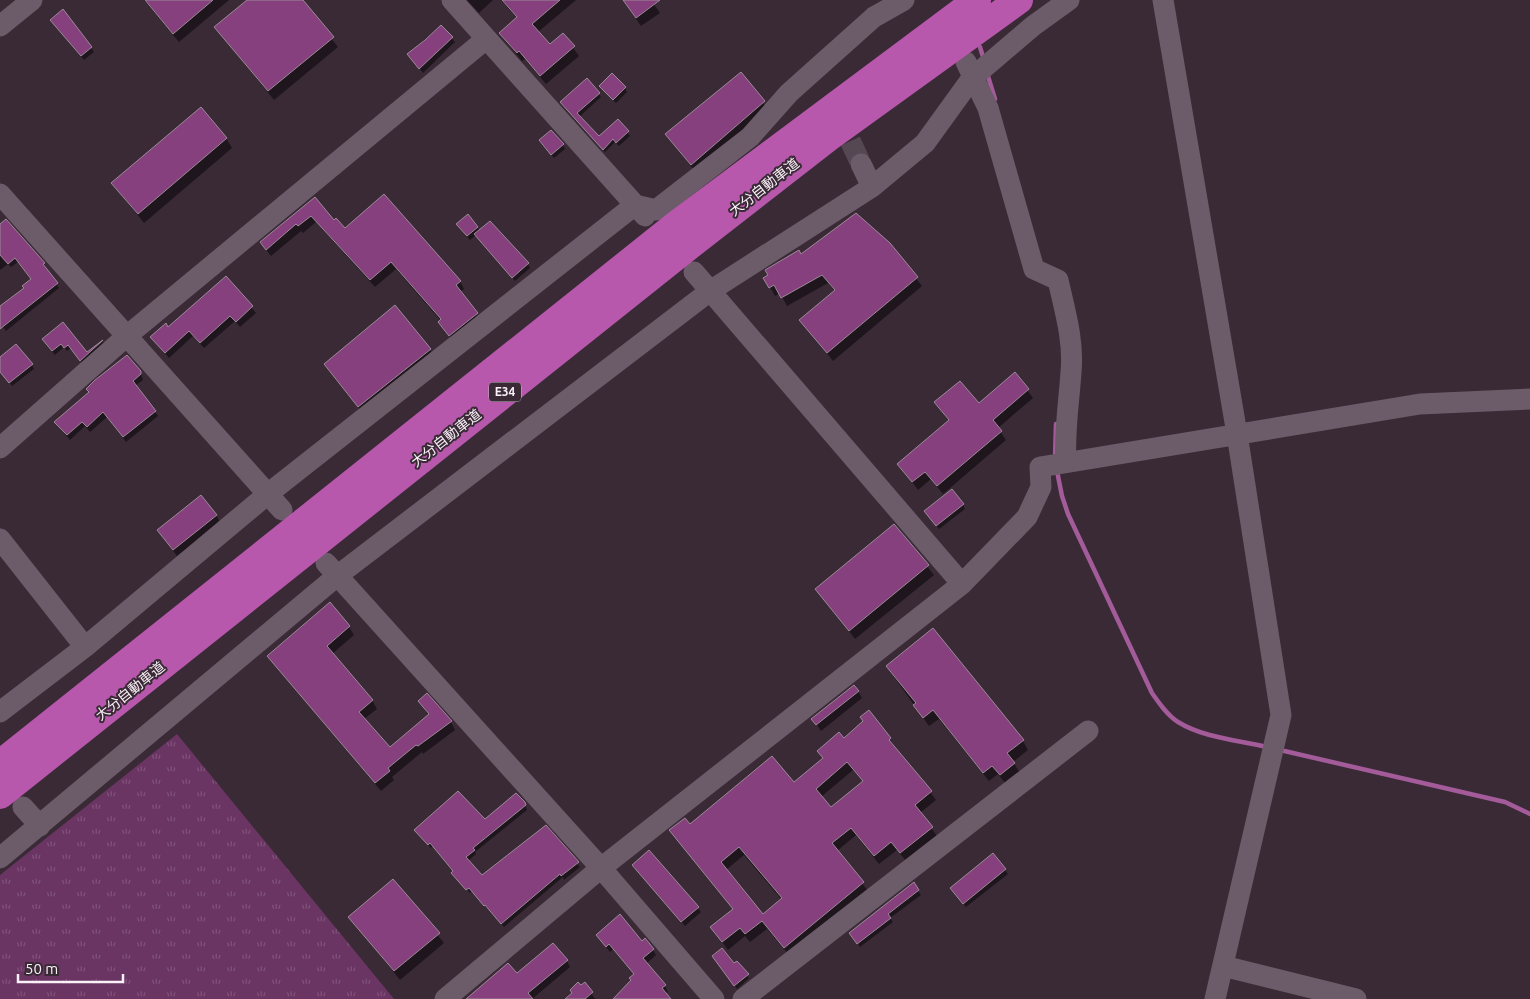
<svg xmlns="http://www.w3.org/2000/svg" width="1530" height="999" viewBox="0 0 1530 999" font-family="Ubuntu,'Noto Sans JP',sans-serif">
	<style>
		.grass { fill: url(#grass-tufts) }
		.shadow { fill: #0007; fill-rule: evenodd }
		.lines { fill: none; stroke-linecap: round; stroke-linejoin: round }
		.stream { stroke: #a35b9a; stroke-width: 4.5 }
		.building { fill: #86407d; stroke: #9b8a98; fill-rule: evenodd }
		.minor-tunnel { stroke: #564853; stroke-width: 21; stroke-dasharray: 21 11; stroke-linecap: butt }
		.minor { stroke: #6c5b69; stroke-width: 21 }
		.highway { stroke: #b858ad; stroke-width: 28 }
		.labels { text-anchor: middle; stroke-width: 4; stroke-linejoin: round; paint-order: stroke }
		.shield { fill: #392a36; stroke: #c0b5be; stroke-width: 1 }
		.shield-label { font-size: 12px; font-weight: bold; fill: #faf0f8 }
		.street-label { font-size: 14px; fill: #faf0f8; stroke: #392a36 }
	</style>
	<defs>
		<pattern id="grass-tufts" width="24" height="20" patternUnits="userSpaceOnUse" patternTransform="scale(1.25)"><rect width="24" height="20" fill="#6a3463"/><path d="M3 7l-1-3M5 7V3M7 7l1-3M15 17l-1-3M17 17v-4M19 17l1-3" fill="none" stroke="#80527a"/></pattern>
	</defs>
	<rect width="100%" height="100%" fill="#392a36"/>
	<path class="grass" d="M 177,734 L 394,999 L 0,999 L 0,875 Z"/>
	<path class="shadow" d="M 144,0 L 229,0 L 179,42 Z
		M 249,0 L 301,0 L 338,47 L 274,100 L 216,27 Z
		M 467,0 L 493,0 L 479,13 Z
		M 501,0 L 576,0 L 538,32 L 550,46 L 563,34 L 579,56 L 546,84 L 525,59 L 522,61 L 500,34 L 517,18 Z
		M 623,0 L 651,0 L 660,13 L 641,26 Z
		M 63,10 L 94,52 L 84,60 L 54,24 Z
		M 440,26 L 455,42 L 423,73 L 408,54 Z
		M 740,74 L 769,111 L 697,174 L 667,135 Z
		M 587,79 L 601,97 L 579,117 L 598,138 L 618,121 L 630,136 L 619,146 L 615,142 L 605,152 L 563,105 Z
		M 625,88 L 627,92 L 616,103 L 603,90 Z
		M 226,138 L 232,148 L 144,223 L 113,184 Z
		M 540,141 L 563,145 L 565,149 L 554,158 Z
		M 315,198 L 334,221 L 345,230 L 460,281 L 464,289 L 460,292 L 481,321 L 454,342 L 444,329 L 441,321 L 396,269 L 375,287 L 316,222 L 303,233 L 301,231 L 271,256 L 261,243 Z
		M 0,225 L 44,264 L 59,288 L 6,331 L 0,323 L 0,308 L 25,288 L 32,280 L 18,262 L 11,267 L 8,264 L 0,270 Z
		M 477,227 L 480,231 L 528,264 L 530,268 L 515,281 L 476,235 L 470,240 L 461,229 Z
		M 889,244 L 922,286 L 833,361 L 801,320 L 835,291 L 828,283 L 787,306 L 780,293 L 775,296 L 765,278 L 801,256 Z
		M 226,278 L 256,313 L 240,327 L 235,321 L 204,348 L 193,336 L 169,358 L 152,337 L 168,328 Z
		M 395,307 L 433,354 L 361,411 L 328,369 Z
		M 63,324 L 87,354 L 103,342 L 104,345 L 83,364 L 71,348 L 67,351 L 64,347 L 55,355 L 46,344 Z
		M 0,358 L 32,365 L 34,369 L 12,386 L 0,371 Z
		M 140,371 L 143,380 L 135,386 L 158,416 L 126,442 L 107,417 L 90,432 L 85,426 L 70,440 L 59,427 L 56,422 L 90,393 Z
		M 1015,374 L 1033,398 L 998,428 L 1006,440 L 943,494 L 931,479 L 918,490 L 899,464 L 949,422 L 935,402 L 979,405 Z
		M 963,504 L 965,509 L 939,529 L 928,516 Z
		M 216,515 L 220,522 L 177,556 L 163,537 Z
		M 894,526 L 934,575 L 855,639 L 817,589 Z
		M 349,627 L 354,635 L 332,654 L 372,700 L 377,709 L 364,719 L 389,749 L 429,716 L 419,701 L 451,722 L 455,730 L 423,754 L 422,752 L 392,777 L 394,780 L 381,791 L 269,657 Z
		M 887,667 L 1023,741 L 1028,750 L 1013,762 L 1020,773 L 1006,784 L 998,774 L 989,781 L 939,719 L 929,726 Z
		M 858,691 L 862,698 L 821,731 L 813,719 Z
		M 868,712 L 936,800 L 920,813 L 937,836 L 906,861 L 897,850 L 879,864 L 856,835 L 837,851 L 868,891 L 790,956 L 767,929 L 750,942 L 745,936 L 728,950 L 712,928 L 734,910 L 671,830 L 690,826 L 793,784 L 823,759 L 819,751 L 844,739 L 864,722 ZM 853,770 L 864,782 L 831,809 L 821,797 ZM 744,855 L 782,900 L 763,916 L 726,870 Z
		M 524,803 L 527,810 L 475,852 L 476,854 L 468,861 L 482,877 L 545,827 L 580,867 L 564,880 L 563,877 L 504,927 L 472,891 L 470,893 L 433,846 L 431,848 L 418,834 L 484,821 Z
		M 649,852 L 701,912 L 685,926 L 633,865 Z
		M 993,855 L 1008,874 L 966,907 L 954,892 Z
		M 393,880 L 444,943 L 400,980 L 350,917 Z
		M 918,891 L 921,895 L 890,918 L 893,922 L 860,947 L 853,937 Z
		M 597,935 L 642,942 L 653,950 L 656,955 L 646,964 L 665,986 L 668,992 L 665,994 L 669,999 L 623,999 L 635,975 L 613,949 L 610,952 Z
		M 716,959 L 734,965 L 737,963 L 749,978 L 737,989 Z
		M 567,961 L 570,967 L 532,999 L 466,999 L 516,975 Z
		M 585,984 L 595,999 L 567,999 L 581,987 Z"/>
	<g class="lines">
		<path class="stream" d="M 980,47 L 984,60
			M 987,73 L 995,99
			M 1055,458 L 1056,424
			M 1057,471 L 1062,496 L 1068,514 L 1152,693 C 1159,703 1167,715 1178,722 C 1204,738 1238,740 1267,747
			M 1280,750 L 1505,802 L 1530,814"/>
	</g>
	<path class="building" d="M 145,0 L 213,0 L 173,34 Z
		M 247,0 L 303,0 L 334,37 L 268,91 L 214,27 Z
		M 502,0 L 560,0 L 532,24 L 550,44 L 563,33 L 575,46 L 540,76 L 519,51 L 517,53 L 499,33 L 517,17 Z
		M 623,0 L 660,0 L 636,18 Z
		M 63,9 L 92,47 L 81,56 L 50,20 Z
		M 441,25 L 453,37 L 419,69 L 407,54 L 425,40 Z
		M 741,72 L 765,101 L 691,165 L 665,134 Z
		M 612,73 L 626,87 L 613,100 L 599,86 Z
		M 587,78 L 600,93 L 577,113 L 599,136 L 618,119 L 629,131 L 616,143 L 613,139 L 603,150 L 560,102 Z
		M 201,107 L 227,138 L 138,214 L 111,183 Z
		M 551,130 L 564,144 L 551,155 L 539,140 Z
		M 384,194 L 461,281 L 456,285 L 478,313 L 449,336 L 438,322 L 441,319 L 391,262 L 370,280 L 311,216 L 298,226 L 296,224 L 266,250 L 260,242 L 315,197 L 334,220 L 336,218 L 345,228 Z
		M 856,213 L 890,243 L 918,277 L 827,353 L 799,320 L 835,290 L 822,275 L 781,298 L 774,285 L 769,288 L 763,278 L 768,275 L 765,270 L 799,250 L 801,254 Z
		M 468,214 L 478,227 L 467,236 L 456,224 Z
		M 6,219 L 45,263 L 43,264 L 58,283 L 0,329 L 0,306 L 24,288 L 22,286 L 31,279 L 15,258 L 8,264 L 0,255 L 0,224 Z
		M 490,221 L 529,263 L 512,278 L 474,234 Z
		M 226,276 L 253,306 L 236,322 L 230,316 L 200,343 L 189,331 L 165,353 L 150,337 L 166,323 L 168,327 Z
		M 395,305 L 431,349 L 358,407 L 324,364 Z
		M 63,322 L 87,352 L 103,340 L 80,361 L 68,345 L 64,348 L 61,344 L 52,351 L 42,339 Z
		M 16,344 L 33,364 L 9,383 L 0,372 L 0,357 Z
		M 127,355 L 141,371 L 141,374 L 133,381 L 156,411 L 123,437 L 103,412 L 87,427 L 82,422 L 67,435 L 54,422 L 89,392 L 86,389 L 95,380 Z
		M 1015,372 L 1029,389 L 993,420 L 1002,431 L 937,486 L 925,472 L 912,482 L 897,464 L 949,420 L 934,402 L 960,381 L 979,403 Z
		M 952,489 L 964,504 L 936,526 L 924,511 Z
		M 201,495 L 217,515 L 173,550 L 157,530 Z
		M 894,524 L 929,565 L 849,631 L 815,589 Z
		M 330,602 L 350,626 L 327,646 L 373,700 L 359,712 L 390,747 L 429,714 L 418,701 L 427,693 L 452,721 L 418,746 L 416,745 L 388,768 L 390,771 L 375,783 L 267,656 Z
		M 933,628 L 1024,740 L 1007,753 L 1015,763 L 1000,775 L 992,766 L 983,773 L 933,710 L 923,718 L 913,705 L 916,703 L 886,666 Z
		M 854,685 L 859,691 L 816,725 L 811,719 Z
		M 869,710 L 891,738 L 889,740 L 932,791 L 915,805 L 933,827 L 900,853 L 891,842 L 874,856 L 851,828 L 832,843 L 864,882 L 784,948 L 762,921 L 745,934 L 740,928 L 722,942 L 710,927 L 733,909 L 669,830 L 685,818 L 690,824 L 772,756 L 794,782 L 823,758 L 817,751 L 839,732 L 844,738 L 863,721 L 860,717 ZM 847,762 L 863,781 L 831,807 L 816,789 ZM 739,847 L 782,898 L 763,914 L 721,862 Z
		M 458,791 L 485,819 L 516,793 L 525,802 L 526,805 L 473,848 L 475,850 L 466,857 L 482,875 L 546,825 L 579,862 L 561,876 L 560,874 L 501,924 L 485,905 L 484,906 L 469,888 L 466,890 L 451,873 L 453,871 L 430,843 L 428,845 L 414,830 Z
		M 649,850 L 699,907 L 681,922 L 632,865 Z
		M 993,853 L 1006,869 L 963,904 L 950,888 Z
		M 393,879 L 440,933 L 394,971 L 348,917 Z
		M 914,882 L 919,890 L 888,914 L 891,918 L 857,944 L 849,933 Z
		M 620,914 L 642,941 L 645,938 L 654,949 L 643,958 L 666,985 L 662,988 L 671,999 L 613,999 L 631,980 L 629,978 L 634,974 L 609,944 L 606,947 L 596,935 Z
		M 553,943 L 568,960 L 528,993 L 533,999 L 466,999 L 508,963 L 517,973 Z
		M 722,948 L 734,963 L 737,961 L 749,974 L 734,986 L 712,956 Z
		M 578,982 L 581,985 L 585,982 L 593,992 L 585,999 L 565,999 L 572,993 L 570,990 Z"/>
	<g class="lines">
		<path class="minor-tunnel" d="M 837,112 L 861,164"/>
		<path class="minor" d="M 452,0 L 645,216
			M 1163,0 L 1237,434 L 1281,715 L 1215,999
			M 0,26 L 32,0
			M 966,62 L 988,108 L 1034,269 L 1058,280 C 1065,311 1074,341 1071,372 C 1069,403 1064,431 1066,462
			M 861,164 L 872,187
			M 0,194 L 282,510
			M 635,205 L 656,210 L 750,137 L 789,93 L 874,17 L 904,0
			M 694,272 L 962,584
			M 0,448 L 128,335 L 486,39
			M 0,539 L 85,647
			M 326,563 L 601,868 L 714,999
			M 0,712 L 85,647 L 269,493 L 635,205
			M 23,807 L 40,826
			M 0,858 L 337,576 L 710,291 L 872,187 L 925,143 L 972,78 L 1033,26 L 1069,0
			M 1223,966 L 1356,999
			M 445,999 L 601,868 L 962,584 L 1027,517 L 1041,487 L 1040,467 L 1420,404 L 1530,399
			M 743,999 L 1088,731"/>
		<path class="highway" d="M 0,764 L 677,224 L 977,0
			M 0,795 L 693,243 L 828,138 L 1019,0"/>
	</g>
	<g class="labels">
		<rect class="shield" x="489" y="382.5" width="32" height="19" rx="4"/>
		<g class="shield-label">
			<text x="505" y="396">E34</text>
		</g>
		<g class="street-label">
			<text transform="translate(764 187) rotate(-38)" y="5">大分自動車道</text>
			<text transform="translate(446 438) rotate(-38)" y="5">大分自動車道</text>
			<text transform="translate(130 691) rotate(-39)" y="5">大分自動車道</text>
		</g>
	</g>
	<path d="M18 974v8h105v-8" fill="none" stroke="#faf0f8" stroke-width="2.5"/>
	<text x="25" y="974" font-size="15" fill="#faf0f8" stroke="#392a36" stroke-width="4" paint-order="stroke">50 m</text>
</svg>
